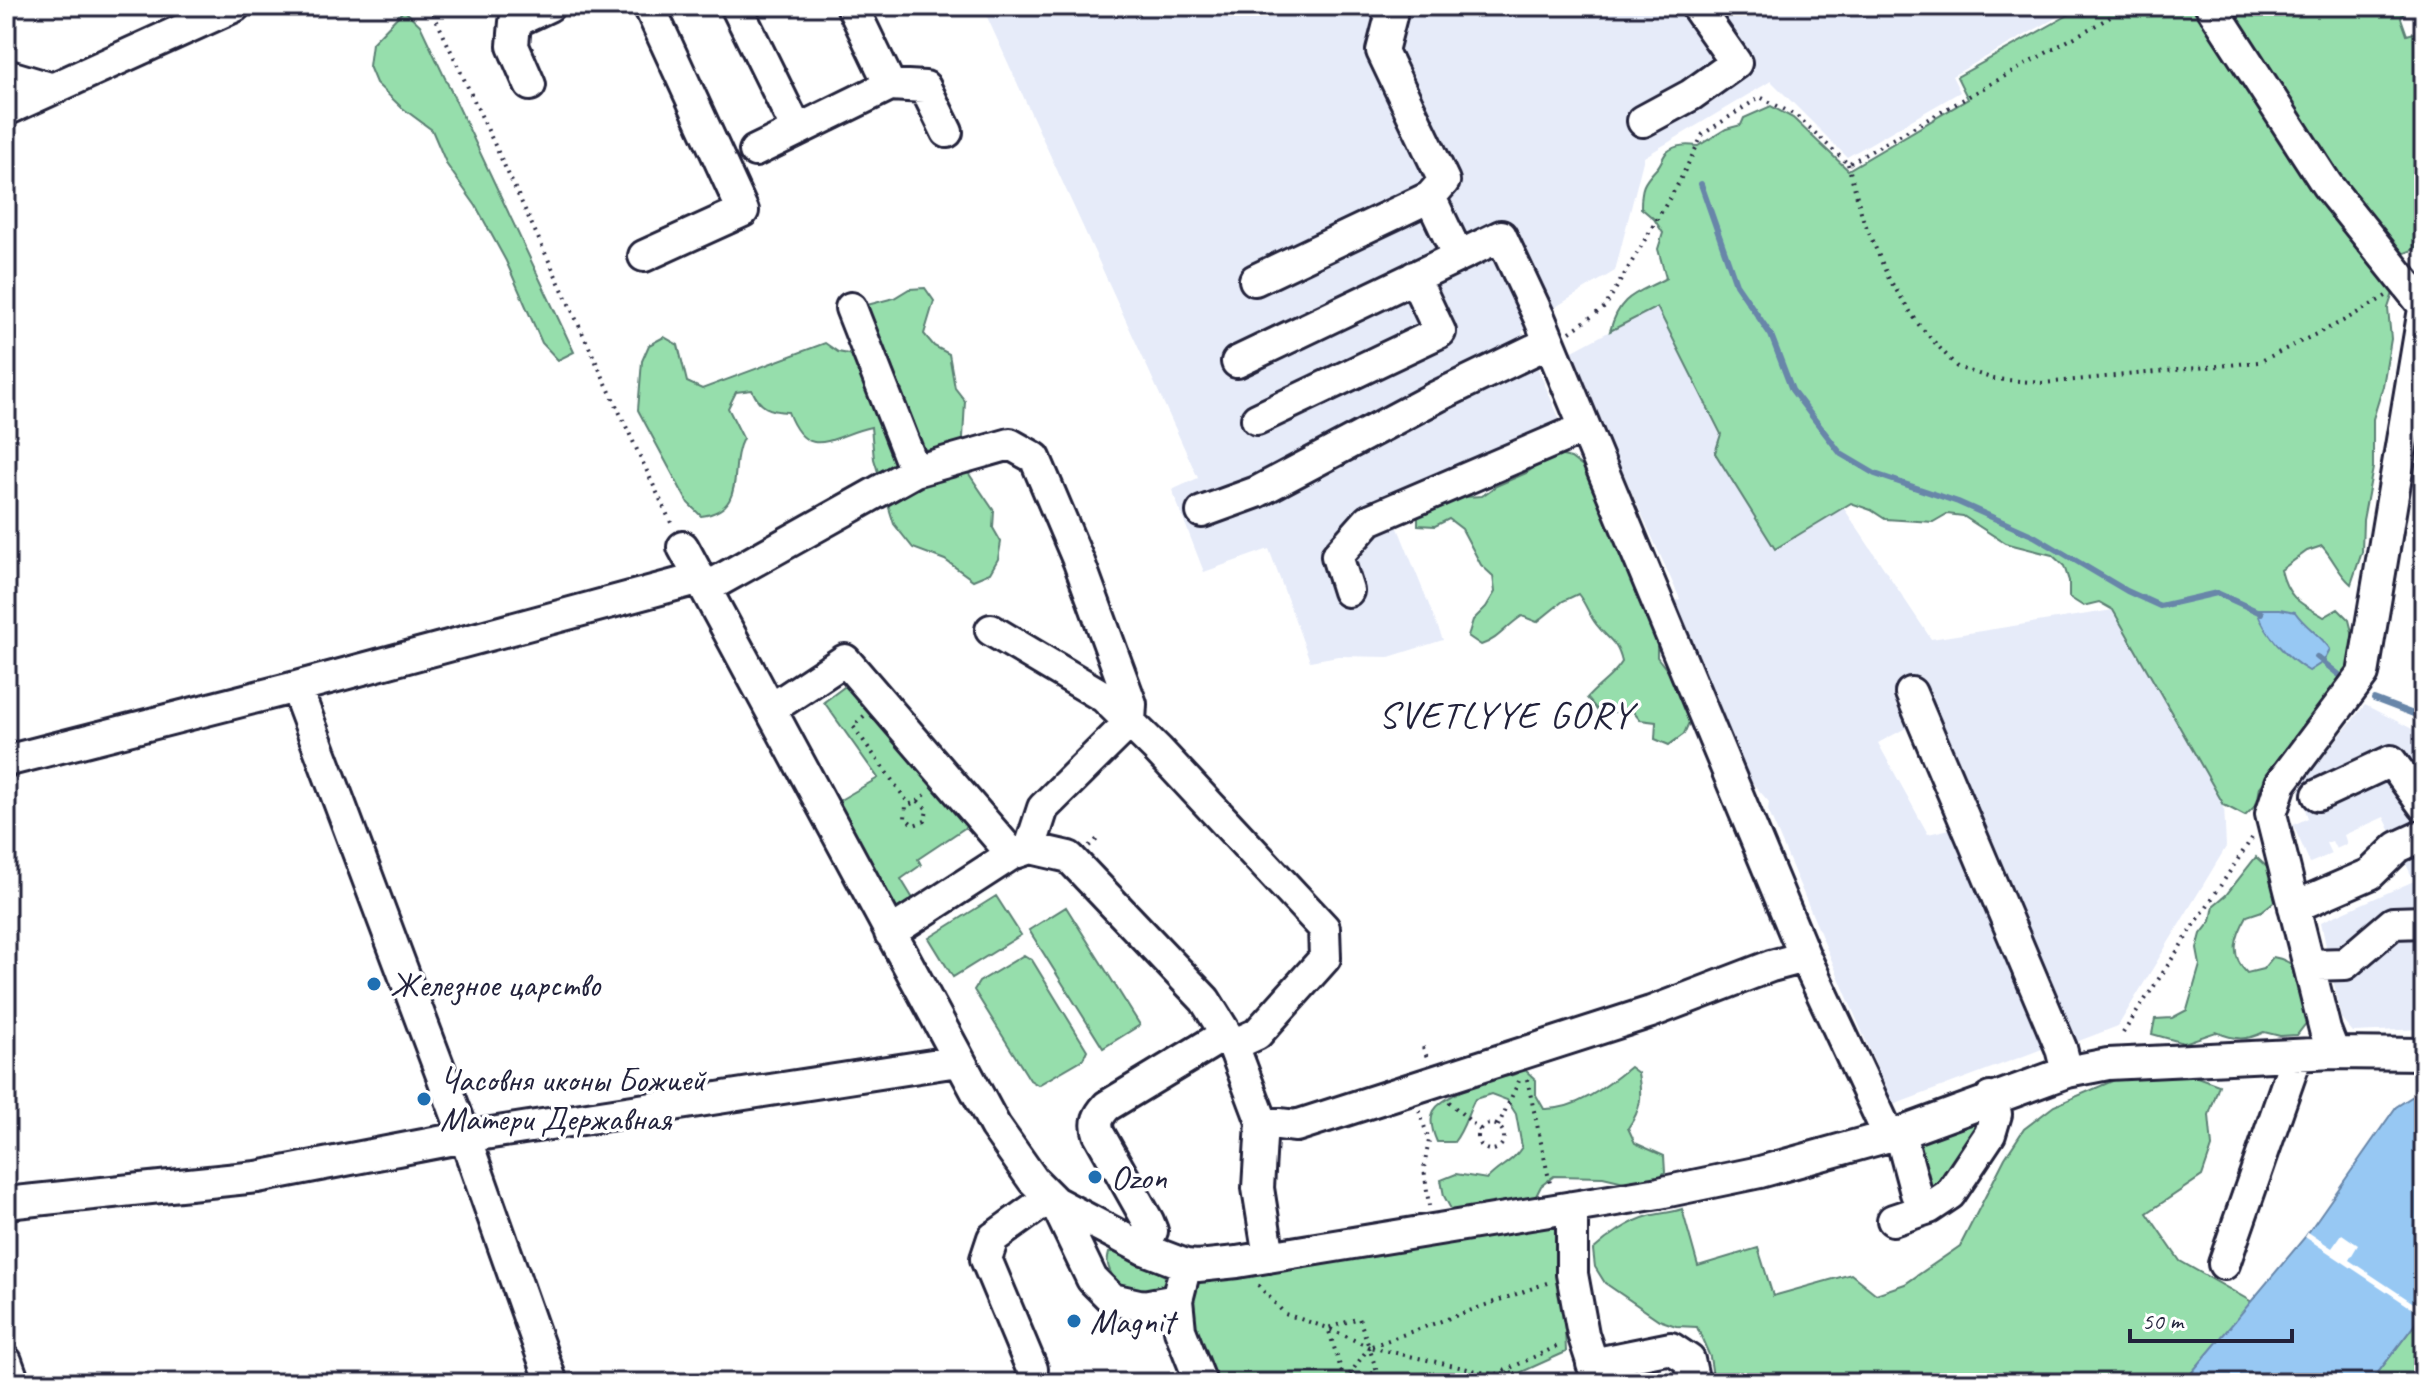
<svg xmlns="http://www.w3.org/2000/svg" width="2430" height="1389" viewBox="0 0 2430 1389" font-family="Caveat,sans-serif">
	<style>
		.built { fill: #e6ebf9 }
		.green { fill: #96deac; stroke: #5c8074; stroke-width: 2 }
		.water { fill: #97c8f3; stroke: #6886a9; stroke-width: 2 }
		.pier { fill: #fff }
		.lines { fill: none; stroke-linecap: round; stroke-linejoin: round }
		.stream { stroke: #6886a9; stroke-width: 6 }
		.minor-casing { stroke: #22223b; stroke-width: 36 }
		.path { stroke: #22223b; stroke-width: 4; stroke-dasharray: 2 6; stroke-linecap: butt }
		.minor { stroke: #fff; stroke-width: 30 }
		.poi-dot { fill: #1f6fb2; stroke: #fff; stroke-width: 3 }
		.labels { text-anchor: middle; stroke-width: 7; stroke-linejoin: round; paint-order: stroke }
		.poi-label { font-size: 34px; fill: #22223b; stroke: #fff; text-anchor: start }
		.quarter-label { font-size: 38px; letter-spacing: 2px; fill: #22223b; stroke: #fff }
	</style>
	<rect width="100%" height="100%" fill="#fff"/>
	<filter id="ink" filterUnits="userSpaceOnUse"><feTurbulence type="fractalNoise" baseFrequency=".0125" numOctaves="2"/><feDisplacementMap in="SourceGraphic" scale="16" xChannelSelector="R" yChannelSelector="G"/><feConvolveMatrix kernelMatrix="1 2 1 2 8 2 1 2 1" color-interpolation-filters="sRGB"/></filter>
	<g filter="url(#ink)">
		<path class="built" d="M 982,6 L 2077,6 L 1952,76 L 1960,92 L 1847,157 L 1771,81 L 1644,157 L 1615,271 L 1539,317 L 1522,332 L 1561,422 L 1388,503 L 1443,640 L 1389,657 L 1338,656 L 1310,661 L 1269,549 L 1204,572 L 1172,490 L 1198,478 Z
			M 1657,306 L 1776,549 L 1843,507 L 1931,639 L 2113,610 L 2224,805 L 2226,847 L 2118,1026 L 2076,1042 L 1934,713 L 1878,743 L 1928,834 L 1959,827 L 2050,1046 L 1893,1105 L 1768,810 L 1769,802 L 1749,779 L 1676,601 L 1680,599 L 1569,353 Z
			M 2365,705 L 2424,735 L 2424,1029 L 2353,1032 L 2341,1018 L 2321,922 L 2414,881 L 2384,817 L 2344,835 L 2347,844 L 2336,849 L 2332,841 L 2326,843 L 2331,854 L 2310,863 L 2293,825 L 2308,818 L 2299,791 L 2307,776 Z"/>
		<path class="green" d="M 2100,6 L 2200,6 L 2386,280 L 2393,293 L 2388,308 L 2391,339 L 2383,386 L 2373,419 L 2373,468 L 2363,520 L 2362,552 L 2351,584 C 2338,573 2334,559 2322,546 L 2307,551 L 2281,570 C 2288,599 2300,603 2324,617 L 2338,609 L 2349,620 L 2353,636 L 2348,670 L 2338,681 L 2319,714 L 2295,736 L 2289,752 L 2260,787 L 2257,804 L 2245,816 L 2224,805 L 2113,610 L 2099,602 L 2083,606 L 2069,597 L 2069,581 L 2064,566 L 2052,555 L 2005,543 L 1963,516 L 1947,514 L 1933,522 L 1885,519 L 1871,510 L 1851,503 L 1775,549 L 1715,453 L 1721,434 L 1657,307 L 1610,331 C 1620,294 1637,294 1666,278 L 1658,249 L 1663,233 L 1654,219 L 1641,208 C 1641,187 1643,183 1657,168 C 1661,164 1663,156 1667,152 C 1676,144 1688,145 1698,146 L 1726,129 L 1741,125 L 1744,118 L 1771,106 L 1793,118 L 1848,170 L 1968,99 L 1957,77 L 2081,8 L 2085,15 Z
			M 2226,6 L 2407,6 L 2401,18 L 2407,35 L 2424,30 L 2424,198 L 2415,249 L 2400,255 L 2350,198 Z
			M 404,10 L 420,25 L 574,352 L 558,360 L 542,343 L 506,261 L 476,206 L 447,165 L 432,130 L 401,107 L 376,83 L 369,66 L 372,43 Z
			M 925,288 L 934,301 L 924,334 L 934,346 L 949,354 L 955,388 L 965,401 L 963,438 L 971,452 L 965,468 L 994,511 L 993,528 L 1001,542 L 998,559 L 990,573 L 973,580 L 945,560 L 913,548 L 894,524 L 874,459 L 871,427 C 834,434 808,465 788,412 C 769,411 760,408 752,390 L 736,392 L 728,408 L 743,438 C 727,468 749,509 701,516 L 688,503 L 638,410 L 642,361 L 649,345 L 664,337 L 678,345 L 687,382 L 702,389 L 825,343 L 838,352 L 854,355 L 863,306 L 894,298 L 909,289 Z
			M 1554,454 L 1571,458 L 1584,468 L 1657,641 L 1657,657 L 1677,683 L 1690,720 L 1684,734 L 1669,745 L 1655,739 L 1656,722 L 1640,720 L 1630,708 L 1614,712 L 1598,711 L 1587,698 C 1599,684 1612,678 1622,662 C 1617,640 1608,640 1596,624 C 1589,615 1586,604 1578,594 L 1563,601 L 1537,622 L 1522,616 C 1505,627 1499,639 1481,645 L 1468,636 L 1473,620 L 1486,607 L 1495,592 L 1493,576 L 1481,565 L 1462,529 L 1449,519 L 1435,526 L 1418,525 L 1418,509 L 1449,498 L 1482,496 L 1496,486 L 1526,473 Z
			M 852,681 L 975,821 L 918,859 L 921,865 L 901,879 L 915,902 L 895,910 L 835,803 L 878,778 L 824,702 Z
			M 2256,857 L 2268,868 L 2276,900 L 2262,911 L 2247,916 C 2235,937 2229,955 2247,973 L 2263,969 L 2273,957 C 2309,963 2303,992 2307,1022 L 2297,1035 L 2280,1036 L 2264,1032 C 2246,1041 2235,1040 2216,1032 L 2184,1043 L 2152,1034 L 2155,1019 L 2172,1018 L 2187,1010 L 2200,965 L 2197,949 L 2201,934 L 2211,921 L 2214,905 L 2226,895 Z
			M 996,896 L 1021,935 L 953,977 L 929,938 Z
			M 1066,907 L 1140,1025 L 1103,1048 L 1029,930 Z
			M 1024,955 L 1032,960 L 1087,1050 L 1083,1059 L 1038,1085 L 1030,1080 L 974,990 L 979,982 Z
			M 1630,1067 L 1638,1073 C 1642,1096 1642,1108 1628,1128 L 1635,1143 L 1664,1156 L 1665,1172 L 1653,1183 L 1637,1185 L 1603,1177 L 1554,1176 L 1541,1186 L 1534,1200 L 1452,1211 L 1444,1196 L 1441,1180 L 1456,1174 L 1487,1179 C 1500,1165 1512,1163 1522,1147 L 1516,1114 L 1507,1100 L 1491,1094 L 1475,1099 C 1467,1114 1465,1128 1454,1142 L 1437,1142 C 1422,1108 1439,1104 1464,1089 C 1473,1084 1478,1079 1488,1078 C 1506,1074 1506,1081 1524,1069 L 1536,1080 L 1536,1095 L 1544,1109 C 1576,1110 1606,1087 1630,1067 Z
			M 2189,1074 L 2219,1085 L 2209,1115 L 2212,1147 L 2202,1176 L 2147,1213 L 2180,1261 L 2252,1302 L 2183,1383 L 1714,1383 L 1710,1357 L 1697,1327 L 1676,1326 L 1659,1320 L 1605,1283 L 1595,1267 L 1593,1250 C 1607,1237 1630,1221 1649,1216 C 1660,1213 1671,1213 1682,1209 L 1698,1266 L 1758,1248 L 1773,1296 L 1851,1274 L 1876,1294 L 1905,1284 L 1960,1246 L 2005,1158 L 2024,1129 L 2054,1106 L 2117,1079 Z
			M 1976,1114 L 1982,1120 L 1933,1198 L 1917,1142 Z
			M 1546,1225 L 1555,1228 L 1563,1280 L 1566,1352 L 1517,1374 L 1511,1383 L 1209,1383 L 1184,1322 L 1190,1283 L 1254,1276 Z
			M 1115,1250 L 1171,1279 L 1172,1288 C 1149,1291 1122,1297 1110,1271 C 1107,1264 1107,1260 1109,1253 Z
			M 2424,1312 L 2424,1383 L 2370,1383 L 2422,1315 Z"/>
		<path class="water" d="M 2256,609 L 2280,609 L 2295,612 C 2306,628 2320,634 2330,649 L 2323,662 L 2309,671 C 2286,658 2265,634 2256,609 Z
			M 2424,1089 L 2424,1312 L 2370,1383 L 2183,1383 L 2305,1237 L 2396,1107 Z"/>
		<path class="pier" d="M 2308,1232 L 2332,1248 L 2342,1234 L 2358,1245 L 2349,1260 L 2424,1310 L 2422,1315 L 2305,1237 Z"/>
		<g class="lines">
			<path class="stream" d="M 1701,184 L 1736,284 L 1771,335 L 1792,390 L 1841,454 L 1875,474 L 1958,502 L 2034,536 L 2127,591 L 2160,606 L 2217,593 L 2261,613
				M 2317,657 L 2343,678
				M 2374,699 L 2424,718"/>
			<g class="minor-casing">
				<path id="minor" d="M 736,6 L 797,130
					M 1385,6 L 1391,16 L 1382,51 L 1444,181 L 1430,197 L 1458,256
					M 2211,6 L 2327,185 L 2424,306
					M 6,75 L 53,89
					M 530,85 L 513,46 L 515,22 L 549,6
					M 890,85 L 925,87 L 947,132
					M 6,110 L 235,6
					M 1643,121 L 1691,95 L 1736,63 L 1696,6
					M 755,151 L 890,85 L 852,6
					M 644,256 L 743,211 L 649,6
					M 1255,280 L 1430,197
					M 851,308 L 915,471
					M 1237,362 L 1501,236 L 1539,317 L 1805,957 L 1889,1136
					M 1257,419 L 1440,332 L 1414,277
					M 1202,512 L 1257,492 L 1438,396 L 1548,343
					M 683,547 L 995,1126 L 1033,1180 L 1055,1202 L 1144,1249 L 1186,1265 L 1198,1266 L 1237,1262 L 1659,1193 L 1760,1172 L 1900,1133 L 2067,1072 L 2108,1064 L 2334,1053 L 2424,1054
					M 706,588 L 915,471 L 1010,444 L 1035,458 L 1079,562 L 1131,704 L 1130,722 L 1043,808 L 1030,848
					M 1348,591 L 1337,556 L 1369,520 L 1584,428
					M 991,630 L 1104,697 L 1158,750 L 1324,928 L 1325,958 L 1257,1034 L 1233,1045
					M 296,687 L 465,1137 L 552,1383
					M 1911,693 L 2061,1048 L 2067,1072
					M 771,709 L 845,660 L 1012,854
					M 6,761 L 296,687 L 701,578
					M 2318,795 L 2391,761 L 2424,806
					M 2294,907 L 2370,874 L 2398,847 L 2424,835
					M 890,933 L 1012,854 L 1030,848 L 1069,857 L 1205,1000 L 1233,1045 L 1262,1122 L 1258,1188 L 1269,1257
					M 2309,965 L 2345,964 L 2393,923 L 2424,922
					M 2334,1053 L 2325,1030 L 2271,814 L 2281,783 L 2363,674 L 2424,309
					M 1262,1122 L 1296,1126 L 1651,1012 L 1771,966 L 1805,957
					M 1900,1133 L 1916,1193
					M 1055,1202 L 1092,1279 L 1112,1299 L 1143,1306 L 1177,1300 L 1186,1265
					M 6,1203 L 257,1177 L 465,1137 L 958,1061
					M 1572,1207 L 1572,1274 L 1583,1334 L 1599,1383
					M 1893,1220 L 1929,1208 L 1950,1194 L 1990,1134 L 1996,1114 L 1990,1098
					M 1144,1249 L 1152,1231 L 1148,1221 L 1099,1134 C 1095,1122 1098,1116 1107,1106 L 1226,1034
					M 2224,1264 L 2297,1055
					M 1177,1300 L 1180,1330 L 1201,1383
					M 6,1361 L 14,1383
					M 1592,1364 L 1671,1348 L 1689,1360 L 1694,1383
					M 1032,1369 L 986,1259 L 993,1238 L 1050,1197"/>
			</g>
			<path class="path" d="M 430,6 L 673,527
				M 1848,164 L 1863,219 L 1889,279 L 1919,325 L 1957,367 L 1994,379 L 2044,383 L 2259,362 L 2345,320 L 2386,296
				M 1570,332 L 1605,307 L 1678,184 L 1703,134 L 1760,97 L 1797,116 L 1848,164 L 2130,6
				M 864,716 L 853,726 L 909,804
				M 918,801 L 927,809 L 925,821 L 914,825 L 905,818 L 906,806 L 918,801 L 928,792
				M 1089,846 L 1100,837
				M 2123,1033 L 2252,838
				M 1423,1047 L 1428,1060
				M 1527,1079 L 1551,1188
				M 1449,1102 L 1480,1130
				M 1419,1111 L 1429,1140 L 1424,1168 L 1429,1206
				M1478 1137a13 13 0 1 1 26 0a13 13 0 1 1-26 0Z
				M 1498,1126 L 1519,1081
				M 1547,1283 L 1369,1347 L 1495,1375 L 1560,1345
				M 1258,1285 L 1285,1314 L 1328,1328 L 1369,1347 L 1377,1372 L 1345,1382 L 1328,1328 L 1359,1318 L 1369,1347
				M 1345,1381 L 1369,1347"/>
			<use href="#minor" class="minor"/>
		</g>
	</g>
	<g class="poi-dot">
		<circle cx="374" cy="984" r="8"/>
		<circle cx="424" cy="1099" r="8"/>
		<circle cx="1095" cy="1177" r="8"/>
		<circle cx="1074" cy="1321" r="8"/>
	</g>
	<g class="labels">
		<g class="poi-label">
			<text x="390" y="996">Железное царство</text>
			<text x="440" y="1091">Часовня иконы Божией<tspan x="440" dy="39">Матери Державная</tspan></text>
			<text x="1111" y="1189">Ozon</text>
			<text x="1090" y="1333">Magnit</text>
		</g>
		<g class="quarter-label">
			<text x="1506" y="727">SVETLYYE GORY</text>
		</g>
	</g>
	<rect width="2430" height="1389" fill="none" stroke="#fff" stroke-width="32"/>
	<rect x="16" y="16" width="2398" height="1357" fill="none" stroke="#22223b" stroke-width="3" filter="url(#ink)"/>
	<path d="M2130 1329v12h162v-12" fill="none" stroke="#22223b" stroke-width="4"/>
	<text x="2142" y="1329" font-size="24" fill="#22223b" stroke="#ffffff" stroke-width="6" paint-order="stroke">50 m</text>
</svg>
